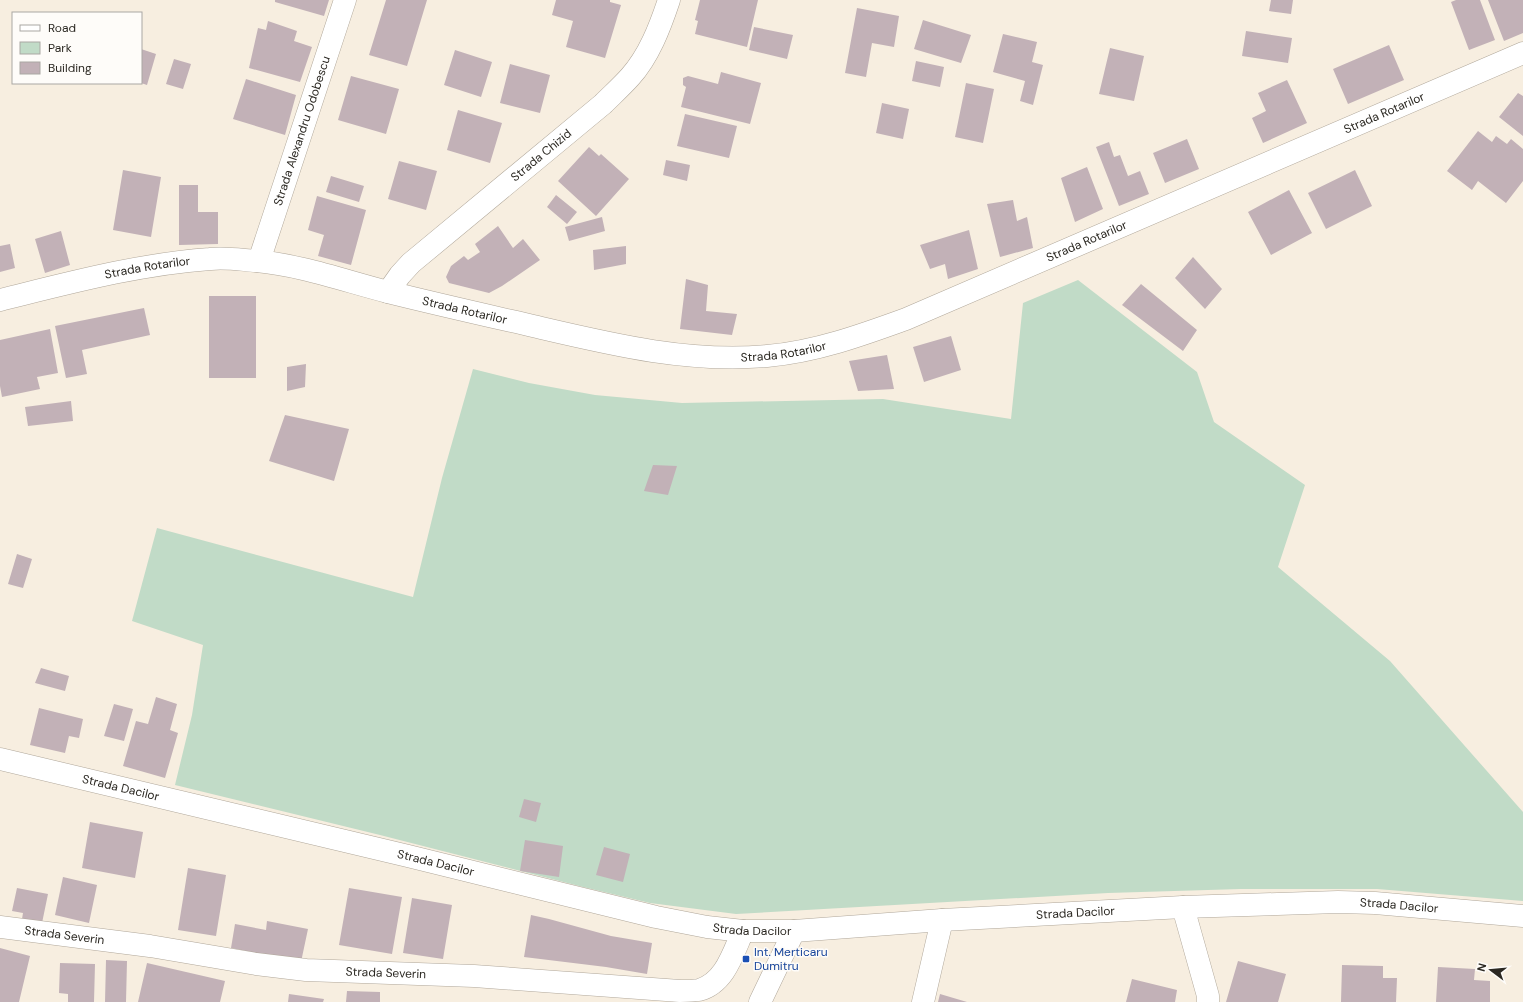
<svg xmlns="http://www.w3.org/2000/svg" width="1523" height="1002" viewBox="0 0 1523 1002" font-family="'DM Sans',sans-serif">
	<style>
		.green { fill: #c1dbc7 }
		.building { fill: #c2b1b7 }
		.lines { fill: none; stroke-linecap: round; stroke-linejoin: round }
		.minor-casing { stroke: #b0a79a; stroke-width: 23 }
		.tertiary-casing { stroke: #b0a79a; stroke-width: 23 }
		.minor { stroke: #fff; stroke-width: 22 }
		.tertiary { stroke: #fff; stroke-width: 22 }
		.transit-dot { fill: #1a4fb4; stroke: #fefcf9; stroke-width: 1.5 }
		.labels { text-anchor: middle; stroke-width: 3; stroke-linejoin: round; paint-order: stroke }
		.street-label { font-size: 12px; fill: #2b2822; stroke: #fefcf9 }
		.transit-label { font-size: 12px; fill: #164399; stroke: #fefcf9; text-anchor: start }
	</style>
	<rect width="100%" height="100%" fill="#f7eee0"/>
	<path class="green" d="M 1078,280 L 1197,372 L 1214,422 L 1305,485 L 1278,567 L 1390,661 L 1523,812 L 1523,901 L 1377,889 L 1241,889 L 1108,893 L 736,914 L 650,903 L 583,887 L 380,835 L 175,785 L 192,715 L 203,645 L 132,621 L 157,528 L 413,597 L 442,478 L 473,369 L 529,383 L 595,395 L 682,403 L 883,399 L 1011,419 L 1023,303 Z"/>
	<path class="building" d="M 275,0 L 329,0 L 324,16 L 275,2 Z
		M 386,0 L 427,0 L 407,66 L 369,55 Z
		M 556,0 L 610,0 L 610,2 L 621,5 L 605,58 L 566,47 L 573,21 L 552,15 Z
		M 700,0 L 758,0 L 747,47 L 695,34 L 698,21 L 695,20 Z
		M 1271,0 L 1293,0 L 1291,14 L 1269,11 Z
		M 1456,0 L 1480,0 L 1495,40 L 1469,50 L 1451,2 Z
		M 1488,0 L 1523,0 L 1523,33 L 1504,41 Z
		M 857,8 L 899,16 L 894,47 L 872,43 L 866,77 L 845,73 Z
		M 923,20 L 971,35 L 961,63 L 914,49 Z
		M 268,21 L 297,31 L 294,41 L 312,47 L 300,82 L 249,68 L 258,28 L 266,30 Z
		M 754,27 L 793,35 L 787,59 L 749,50 Z
		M 1246,31 L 1292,38 L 1288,63 L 1242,56 Z
		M 1003,34 L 1037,42 L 1032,62 L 1043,65 L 1033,105 L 1020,101 L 1025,81 L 993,72 Z
		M 1389,45 L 1404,80 L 1348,104 L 1333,69 Z
		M 1110,48 L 1144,56 L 1134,101 L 1099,94 Z
		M 141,49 L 156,54 L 147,85 L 141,83 Z
		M 455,50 L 492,62 L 481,97 L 444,85 Z
		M 174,59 L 191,64 L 183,89 L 166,84 Z
		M 916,61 L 944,67 L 940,87 L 912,81 Z
		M 510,64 L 550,75 L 540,113 L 500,103 Z
		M 721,72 L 761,83 L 750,124 L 681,107 L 686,87 L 683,85 L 683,78 L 688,76 L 718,84 Z
		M 351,76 L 399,89 L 386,134 L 338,120 Z
		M 246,79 L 296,95 L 285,135 L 233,119 Z
		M 1287,80 L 1307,123 L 1263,143 L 1252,118 L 1266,111 L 1258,93 Z
		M 966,83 L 994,89 L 983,143 L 955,137 Z
		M 1518,93 L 1523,96 L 1523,136 L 1499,117 Z
		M 882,103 L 909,109 L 903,139 L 876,133 Z
		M 458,110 L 502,123 L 490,163 L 447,150 Z
		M 685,114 L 737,126 L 729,158 L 677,146 Z
		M 1478,131 L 1492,142 L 1496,136 L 1507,144 L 1511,139 L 1523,149 L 1523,181 L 1506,203 L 1478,181 L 1472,190 L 1447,171 Z
		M 1187,139 L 1199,169 L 1165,183 L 1153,153 Z
		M 1109,142 L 1114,157 L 1120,155 L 1128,176 L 1140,171 L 1149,194 L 1119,206 L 1096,147 Z
		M 589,147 L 599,156 L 601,154 L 629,179 L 596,216 L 558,181 Z
		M 666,160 L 690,165 L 687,181 L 663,175 Z
		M 399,161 L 437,171 L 426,210 L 388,199 Z
		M 1087,167 L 1103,209 L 1075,222 L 1061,178 Z
		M 123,170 L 161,177 L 151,237 L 113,230 Z
		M 1355,170 L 1372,206 L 1326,229 L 1308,193 Z
		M 331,176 L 364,186 L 359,202 L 326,192 Z
		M 179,185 L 198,185 L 198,212 L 218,212 L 218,244 L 179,245 Z
		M 1289,190 L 1312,233 L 1271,255 L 1248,212 Z
		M 556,195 L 577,212 L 567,224 L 547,207 Z
		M 317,196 L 366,210 L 351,265 L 318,256 L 324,235 L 308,230 Z
		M 1013,200 L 1017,221 L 1027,217 L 1033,248 L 1000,257 L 987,204 Z
		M 602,217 L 605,231 L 569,241 L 565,227 Z
		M 498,226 L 513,248 L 523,239 L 540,260 L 502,286 L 489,293 L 449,283 L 446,277 L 451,266 L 464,256 L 468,260 L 480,252 L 475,244 Z
		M 969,230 L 978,269 L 948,279 L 945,264 L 930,269 L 920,245 Z
		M 61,231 L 70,265 L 45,273 L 35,239 Z
		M 10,244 L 15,268 L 0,272 L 0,246 Z
		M 626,246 L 626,264 L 594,270 L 593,250 Z
		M 1193,257 L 1222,289 L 1205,309 L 1175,278 Z
		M 686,279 L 708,285 L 706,311 L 737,314 L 732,335 L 680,329 Z
		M 1141,284 L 1197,330 L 1183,351 L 1122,305 Z
		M 209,296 L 256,296 L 256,378 L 209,378 Z
		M 144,308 L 150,335 L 82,350 L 87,374 L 66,378 L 55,326 Z
		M 50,329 L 58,373 L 37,377 L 40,389 L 2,397 L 0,386 L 0,340 Z
		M 951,336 L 961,370 L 924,382 L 913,347 Z
		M 887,355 L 894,389 L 858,391 L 849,361 Z
		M 306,364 L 305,387 L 287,391 L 287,367 Z
		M 71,401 L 73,421 L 28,426 L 25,407 Z
		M 285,415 L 349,429 L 334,481 L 269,461 Z
		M 653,465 L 677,466 L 668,495 L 644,491 Z
		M 17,554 L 32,559 L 23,588 L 8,584 Z
		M 41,668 L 69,676 L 65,691 L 35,683 Z
		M 156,697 L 177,704 L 170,730 L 178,733 L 165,778 L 123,766 L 136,721 L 148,724 Z
		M 114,704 L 133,709 L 124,741 L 104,736 Z
		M 39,708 L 83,719 L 79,738 L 69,736 L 65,753 L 30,745 Z
		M 524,799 L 541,803 L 536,822 L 519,817 Z
		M 90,822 L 143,832 L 135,878 L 82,868 Z
		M 525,840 L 563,846 L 559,877 L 520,871 Z
		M 604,847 L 630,854 L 623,882 L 596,875 Z
		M 188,868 L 226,875 L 216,936 L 178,930 Z
		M 63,877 L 97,885 L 89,923 L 55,915 Z
		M 17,888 L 48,894 L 42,923 L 22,919 L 23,913 L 12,911 Z
		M 349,888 L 402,897 L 392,954 L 339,945 Z
		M 412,898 L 452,905 L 443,959 L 403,953 Z
		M 531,915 L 549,919 L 611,936 L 652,943 L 647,974 L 606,967 L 524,957 Z
		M 267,921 L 308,929 L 301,962 L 231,948 L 235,924 L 266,930 Z
		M 0,948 L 30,956 L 19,1002 L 0,1002 Z
		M 106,960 L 127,961 L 126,1002 L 105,1002 Z
		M 1238,961 L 1286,974 L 1278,1002 L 1226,1002 Z
		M 60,963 L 95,964 L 94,1002 L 68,1002 L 68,994 L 59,993 Z
		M 147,963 L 225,981 L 220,1002 L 138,1002 Z
		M 1342,965 L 1383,966 L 1383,978 L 1397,978 L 1396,1002 L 1341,1002 Z
		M 1438,967 L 1475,969 L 1474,980 L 1490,981 L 1490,1002 L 1436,1002 Z
		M 1132,979 L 1177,990 L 1175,1002 L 1126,1002 Z
		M 347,991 L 380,992 L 380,1002 L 346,1002 Z
		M 289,994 L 324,999 L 323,1002 L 288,1002 Z
		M 940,994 L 967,1002 L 938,1002 Z"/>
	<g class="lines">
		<g class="minor-casing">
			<g id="minor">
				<path id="s1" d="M 259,261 L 345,0"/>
				<path id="s2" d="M 388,292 L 400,275 L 411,263 L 603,104 C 612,95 621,87 630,77 C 649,56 660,27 669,0"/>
				<path id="s3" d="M 0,759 L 408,856 L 656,917 L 707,927 L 743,931 L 794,931 L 942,920 L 1183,907 L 1338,902 L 1375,903 L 1523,916"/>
				<path d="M 1183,907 L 1208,996 L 1208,1002"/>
				<path id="s4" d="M 0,927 L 150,946 L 256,964 L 306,970 L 474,976 L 680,991 C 686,991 693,991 699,990 C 725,983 733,953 743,931"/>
				<path d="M 760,1002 L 794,931"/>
				<path d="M 923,1002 L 942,920"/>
			</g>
		</g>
		<g class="tertiary-casing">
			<g id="tertiary">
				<path id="s5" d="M 0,300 C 69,283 139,264 210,259 C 225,257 242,260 256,261 C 301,265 345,281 388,292 C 436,304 485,315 533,326 C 610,344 687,363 767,356 C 815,352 862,335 906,319 L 1523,53"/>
			</g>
		</g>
		<use href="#minor" class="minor"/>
		<use href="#tertiary" class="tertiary"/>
	</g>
	<rect class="transit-dot" x="742" y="955" width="8" height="8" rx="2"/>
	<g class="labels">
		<g class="street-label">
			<text dy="4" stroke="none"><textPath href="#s5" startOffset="1447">Strada Rotarilor</textPath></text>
			<text dy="4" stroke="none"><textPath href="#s1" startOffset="137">Strada Alexandru Odobescu</textPath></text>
			<text dy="4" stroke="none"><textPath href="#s2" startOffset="206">Strada Chizid</textPath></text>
			<text dy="4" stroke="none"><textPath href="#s5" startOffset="1123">Strada Rotarilor</textPath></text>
			<text dy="4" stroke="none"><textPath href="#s5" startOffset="151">Strada Rotarilor</textPath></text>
			<text dy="4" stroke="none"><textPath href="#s5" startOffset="475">Strada Rotarilor</textPath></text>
			<text dy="4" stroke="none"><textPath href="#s5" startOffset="799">Strada Rotarilor</textPath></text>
			<text dy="4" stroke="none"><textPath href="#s3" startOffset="124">Strada Dacilor</textPath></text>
			<text dy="4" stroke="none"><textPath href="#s3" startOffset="448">Strada Dacilor</textPath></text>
			<text dy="4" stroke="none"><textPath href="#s3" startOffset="1420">Strada Dacilor</textPath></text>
			<text dy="4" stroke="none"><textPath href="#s3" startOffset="1096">Strada Dacilor</textPath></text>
			<text dy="4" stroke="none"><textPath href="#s3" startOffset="772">Strada Dacilor</textPath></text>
			<text dy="4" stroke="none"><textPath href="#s4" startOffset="65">Strada Severin</textPath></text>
			<text dy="4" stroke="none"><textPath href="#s4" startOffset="389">Strada Severin</textPath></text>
		</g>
		<g class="transit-label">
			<text x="754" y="956">Int. Merticaru<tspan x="754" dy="14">Dumitru</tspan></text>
		</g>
	</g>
	<rect x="12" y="12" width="130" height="72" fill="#fefcf9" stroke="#aaa7a3"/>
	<rect x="20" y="25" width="20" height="6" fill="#ffffff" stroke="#aaa7a3"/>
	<text x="48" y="32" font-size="12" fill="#2b2822">Road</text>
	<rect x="20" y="42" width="20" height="12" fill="#c1dbc7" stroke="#aaa7a3"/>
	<text x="48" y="52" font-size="12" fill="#2b2822">Park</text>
	<rect x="20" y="62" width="20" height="12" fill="#c2b1b7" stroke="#aaa7a3"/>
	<text x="48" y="72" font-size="12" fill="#2b2822">Building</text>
	<g transform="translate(1491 970) rotate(286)" stroke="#fefcf9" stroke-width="3" paint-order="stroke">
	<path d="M0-3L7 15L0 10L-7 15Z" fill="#2b2822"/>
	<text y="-6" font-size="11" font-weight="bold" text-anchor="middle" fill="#2b2822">N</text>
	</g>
</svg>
